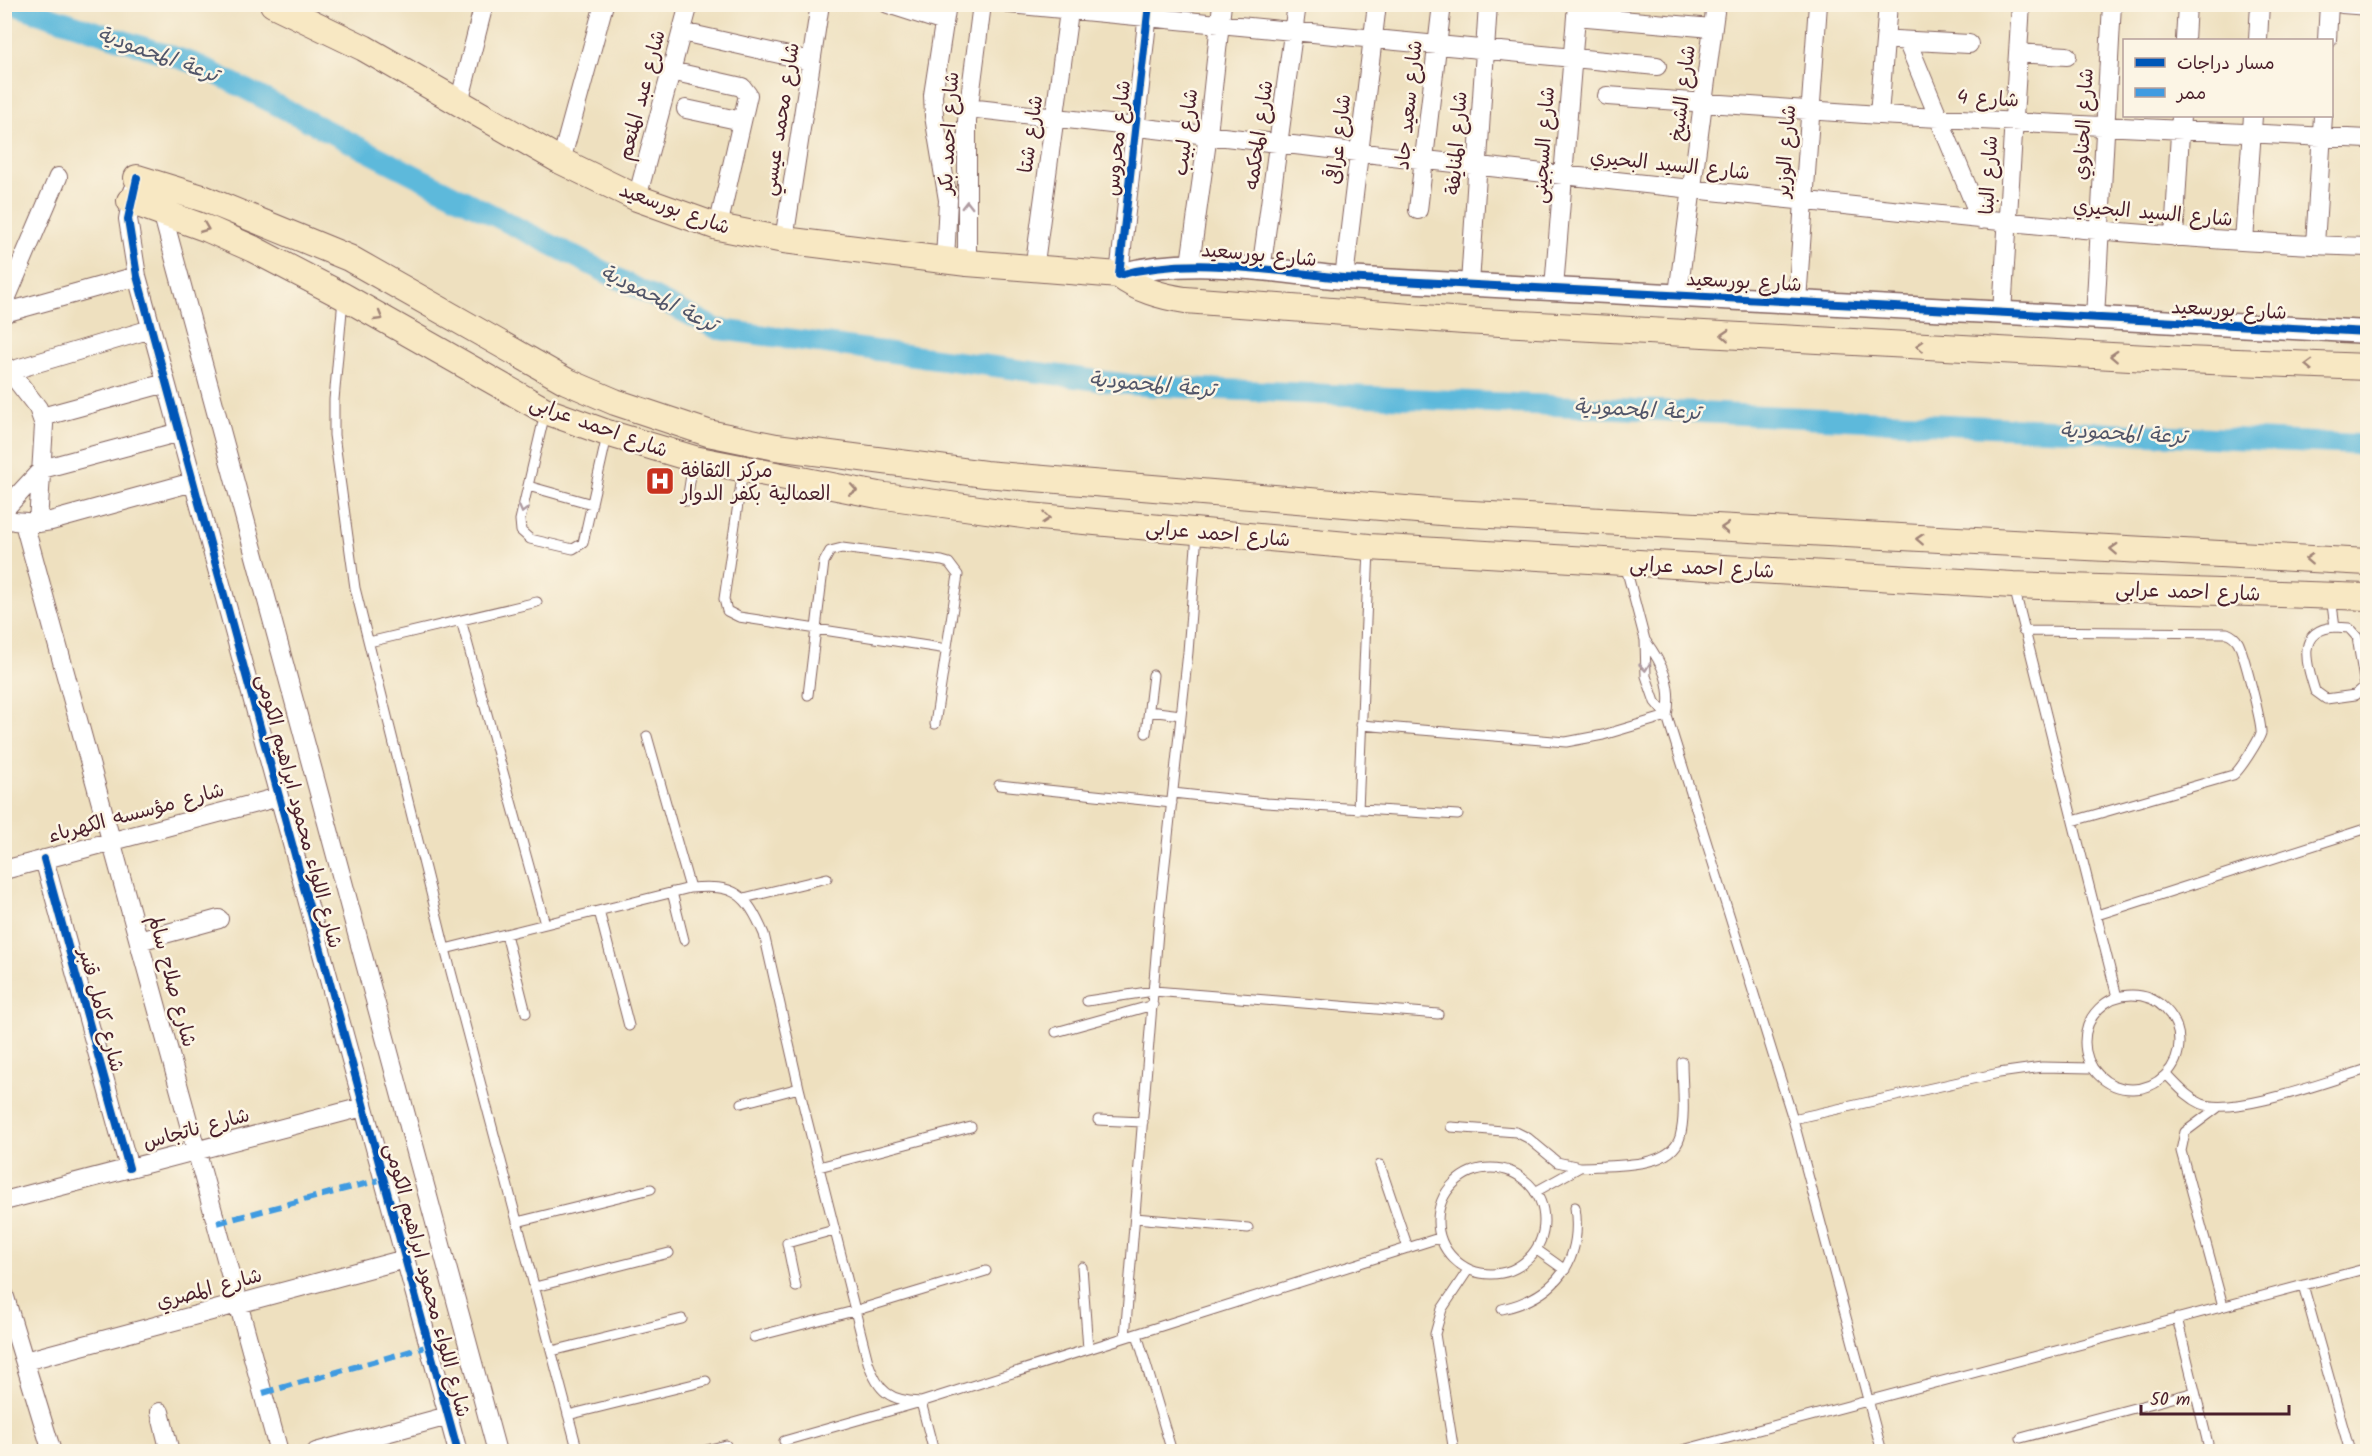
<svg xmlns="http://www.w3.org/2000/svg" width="2372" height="1456" viewBox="0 0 2372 1456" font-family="Kalam,'Playpen Sans Arabic',sans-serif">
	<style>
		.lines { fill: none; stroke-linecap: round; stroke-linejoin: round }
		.canal { stroke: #5db9db; stroke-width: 21 }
		.service-casing { stroke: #83635f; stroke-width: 11 }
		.minor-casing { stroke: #83635f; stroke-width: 20 }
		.tertiary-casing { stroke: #83635f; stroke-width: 25 }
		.secondary-casing { stroke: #83635f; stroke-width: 28 }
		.service { stroke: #fff; stroke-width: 9 }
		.minor { stroke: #fff; stroke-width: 18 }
		.tertiary { stroke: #fff; stroke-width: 22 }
		.secondary { stroke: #f8e8c3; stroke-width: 26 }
		.quiet { stroke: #409be1; stroke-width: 6; stroke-dasharray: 12 6; stroke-linecap: butt }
		.cycleway-casing { stroke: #fcf5e5; stroke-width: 11 }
		.cycleway { stroke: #0057b8; stroke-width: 8 }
		.oneway { stroke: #ae9aa0 }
		.oneway2 { stroke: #a18477 }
		.labels { text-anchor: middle; stroke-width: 5; stroke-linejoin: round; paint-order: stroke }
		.street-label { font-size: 20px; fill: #4a1f2b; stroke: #fcf5e5 }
		.poi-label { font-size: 20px; fill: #4a1f2b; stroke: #fcf5e5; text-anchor: start }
		.water-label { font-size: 21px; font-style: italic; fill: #515569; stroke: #fcf5e5 }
	</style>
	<rect width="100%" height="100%" fill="#fcf5e5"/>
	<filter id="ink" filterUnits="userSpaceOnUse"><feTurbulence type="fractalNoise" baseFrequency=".0167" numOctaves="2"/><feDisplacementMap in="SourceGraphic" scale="12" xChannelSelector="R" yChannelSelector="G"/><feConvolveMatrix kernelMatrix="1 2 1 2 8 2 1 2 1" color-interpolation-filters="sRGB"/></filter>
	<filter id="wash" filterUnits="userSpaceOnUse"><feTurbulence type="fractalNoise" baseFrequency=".008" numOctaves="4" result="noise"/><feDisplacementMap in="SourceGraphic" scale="24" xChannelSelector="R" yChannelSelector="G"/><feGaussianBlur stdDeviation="1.35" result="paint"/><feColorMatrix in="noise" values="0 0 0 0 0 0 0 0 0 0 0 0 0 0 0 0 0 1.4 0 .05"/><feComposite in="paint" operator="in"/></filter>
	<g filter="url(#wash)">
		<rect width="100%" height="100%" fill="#eee0bf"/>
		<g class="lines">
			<path class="canal" d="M 11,4 L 196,64 L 717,329 L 1132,385 L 2368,445"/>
		</g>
	</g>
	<g filter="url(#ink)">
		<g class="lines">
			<g class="service-casing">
				<path id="service" d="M 343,299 L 334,400 L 334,435 L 355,588 L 445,949 L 578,1452
					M 545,413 L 520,520 L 521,531 L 530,539 L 573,549 L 583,543 L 607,436
					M 743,470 L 724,599 L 727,611 L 739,617 L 947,649
					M 528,486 L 592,504
					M 687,501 L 693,462
					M 1625,564 L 1645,640 L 1646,676 L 1655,702 L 1667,716 L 1793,1119 L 1882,1452
					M 2014,587 L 2117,997
					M 2331,597 L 2335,627
					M 461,620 L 545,924
					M 2335,627 L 2349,628 L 2357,637 L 2365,686 L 2355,695 L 2326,699 L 2315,691 C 2306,663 2296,630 2335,627 Z
					M 2023,631 L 2227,633 C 2232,635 2235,637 2238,642 C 2243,651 2262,723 2261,733 C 2259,740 2239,772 2233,775 L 2073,821
					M 1645,640 C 1663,664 1673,686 1667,716
					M 369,642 L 537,602
					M 808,695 L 824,562 L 830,551 L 842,548 L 942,561 L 949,563 L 958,575 L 935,724
					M 1149,711 L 1181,715
					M 1361,725 L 1566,742 L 1603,735 L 1667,716
					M 1146,733 L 1153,675
					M 647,736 L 690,888
					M 999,785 L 1172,803
					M 1173,793 L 1266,803 L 1458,815
					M 1358,810 L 1369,549
					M 672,892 L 684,940
					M 744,898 L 827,878
					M 599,911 L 629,1026
					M 2097,915 L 2368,828
					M 506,934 L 526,1013
					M 445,949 L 690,888 C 735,884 746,893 764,934 L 799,1088 L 868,1362 C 878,1392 890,1401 921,1402 L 1439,1238
					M2085 1042a47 47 0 1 1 94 0a47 47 0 1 1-94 0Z
					M 1087,1001 L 1154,991 L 1438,1014
					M 1056,1032 L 1153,1005
					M 2167,1075 C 2178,1086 2188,1098 2202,1104 C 2236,1116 2330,1080 2368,1069
					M 742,1103 L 799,1088
					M 2217,1108 L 2185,1132 L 2181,1151 L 2223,1306
					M 1793,1119 L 1999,1073 L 2042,1067 L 2092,1068
					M 1098,1120 L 1143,1122
					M 1451,1127 L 1516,1132 L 1528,1138 L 1557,1162 L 1580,1167 C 1608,1165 1671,1170 1680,1137 C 1686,1115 1682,1085 1682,1062
					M 1380,1165 L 1408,1248
					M 819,1167 L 971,1127
					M1438 1221a53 53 0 1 1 106 0a53 53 0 1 1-106 0Z
					M 1535,1192 L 1580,1167
					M 1135,1218 L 1248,1228
					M 517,1222 L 651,1189
					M 1537,1250 L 1565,1270
					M 1082,1267 L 1088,1349
					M 2303,1285 L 2350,1452
					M 535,1287 L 669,1253
					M 796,1287 L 787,1243 L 834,1230
					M 1502,1309 C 1555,1297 1583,1262 1575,1207
					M 2177,1318 L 2210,1452
					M 1137,1334 L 1172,1452
					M 754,1337 L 854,1311 L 986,1271
					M 1125,1337 L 1159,919 L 1188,652 L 1197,533
					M 552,1351 L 682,1319
					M 568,1415 L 706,1381
					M 2021,1438 L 2195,1392
					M 784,1441 L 921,1402 L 934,1452
					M 699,1452 L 726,1445
					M 1454,1452 L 1435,1334 L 1442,1309 L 1468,1270
					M 1675,1452 L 2368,1268"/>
			</g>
			<g class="minor-casing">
				<path id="minor" d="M 888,4 L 944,22
					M 1010,4 L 1657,66
					M 2342,4 L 2368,6
					M 1576,16 L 1712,28
					M 682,32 L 811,61
					M 1896,40 L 1969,44
					M 2185,40 L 2187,4
					M 2258,40 L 2260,4
					M 2327,40 L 2329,4
					M 1907,41 L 1981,220
					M 2018,53 L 2067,56
					M 671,71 L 742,87 L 748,95 L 718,227
					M 1607,96 L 1879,115 L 2368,139
					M 459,103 L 484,4
					M 969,108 C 1245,139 1521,172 1797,200 C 1987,220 2177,241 2368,247
					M 686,109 L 742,121
					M 1879,115 L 1888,4
					M 561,161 L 604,4
					M 133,191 L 128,219 L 137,276 L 458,1452
					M 637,198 L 689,4
					M 1418,210 L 1442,4
					M 162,212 L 497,1452
					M 2174,237 L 2181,116
					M 784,240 L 820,4
					M 2244,241 L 2253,116
					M 2315,245 L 2323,116
					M 945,261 L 948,200 L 934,116 L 933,95 L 947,4
					M 967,263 L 967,121 L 982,4
					M 1190,264 L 1208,134 L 1222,4
					M 1034,270 L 1070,4
					M 1261,271 L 1297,4
					M 1119,275 L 1149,4
					M 1344,278 L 1377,4
					M 1470,284 L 1488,4
					M 1554,288 L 1577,4
					M 1678,294 L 1716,4
					M 1797,301 L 1818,4
					M 4,304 L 58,177
					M 4,313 L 137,276
					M 2002,313 L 2021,4
					M 2095,318 L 2112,4
					M 4,364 L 38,408 L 44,425 L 38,523
					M 10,371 L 151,329
					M 42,417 L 166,383
					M 4,510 L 42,469 L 180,432
					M 14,521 L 38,523 L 51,521 L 193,482
					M 24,523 L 279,1452
					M 44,859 L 129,1168
					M 4,870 L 279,797
					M 139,941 L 219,919
					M 4,1201 L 363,1107
					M 4,1294 L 52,1452
					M 25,1361 L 405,1259
					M 160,1412 L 170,1452
					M 316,1452 L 448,1416"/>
			</g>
			<g class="tertiary-casing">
				<path id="tertiary" d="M 1119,275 C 1192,255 1270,271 1344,278 L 2368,332"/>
			</g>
			<g class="secondary-casing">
				<path id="secondary" d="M 273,4 L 364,48 L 561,161 L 637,198 L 718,227 L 784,240 L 967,263 L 1119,275 C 1139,290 1160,296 1185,300 L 1464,321 L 2185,360 L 2368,367
					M 137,178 L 205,199 L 349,258 L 566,381 L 615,402 L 708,433 L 776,447 L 985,474 L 1453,513 L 2368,562
					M 130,201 L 208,229 L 253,249 L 343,296 L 546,411 L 607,433 L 694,459 L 878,495 L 1029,516 L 1369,547 L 2013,585 L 2368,597"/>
			</g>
			<use href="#service" class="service"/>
			<use href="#minor" class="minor"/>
			<use href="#tertiary" class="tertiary"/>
			<use href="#secondary" class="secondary"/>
			<path class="quiet" d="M 217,1223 L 383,1179
				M 263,1393 L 429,1346"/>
			<g class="cycleway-casing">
				<path id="cycleway" d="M 1149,4 L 1119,275 C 1192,255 1270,271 1344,278 L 2368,332
					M 137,178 L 128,219 L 137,276 L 458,1452
					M 44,859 L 129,1168"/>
			</g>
			<use href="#cycleway" class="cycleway"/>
		</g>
		<defs><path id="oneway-chevron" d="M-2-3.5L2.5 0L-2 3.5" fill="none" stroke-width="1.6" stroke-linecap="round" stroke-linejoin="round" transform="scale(1.5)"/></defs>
		<g class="oneway">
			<use href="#oneway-chevron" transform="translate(967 205) rotate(-90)"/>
			<use href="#oneway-chevron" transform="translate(523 509) rotate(104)"/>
			<use href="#oneway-chevron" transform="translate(1645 667) rotate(84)"/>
		</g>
		<g class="oneway2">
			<use href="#oneway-chevron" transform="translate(205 228) rotate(22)"/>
			<use href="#oneway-chevron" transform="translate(379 317) rotate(30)"/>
			<use href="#oneway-chevron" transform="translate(1725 335) rotate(-177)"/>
			<use href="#oneway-chevron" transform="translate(1920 346) rotate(-177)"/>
			<use href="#oneway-chevron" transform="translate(2114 356) rotate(-177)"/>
			<use href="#oneway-chevron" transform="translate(2309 365) rotate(-178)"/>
			<use href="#oneway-chevron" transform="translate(853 490) rotate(10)"/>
			<use href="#oneway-chevron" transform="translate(1046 518) rotate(5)"/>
			<use href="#oneway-chevron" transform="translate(1725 528) rotate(-177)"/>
			<use href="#oneway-chevron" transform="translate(1920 539) rotate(-177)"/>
			<use href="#oneway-chevron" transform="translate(2114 549) rotate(-177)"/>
			<use href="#oneway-chevron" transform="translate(2309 559) rotate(-177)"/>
		</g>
	</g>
	<defs>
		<g id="hospital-square" transform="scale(1.5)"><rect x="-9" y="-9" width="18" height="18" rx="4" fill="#c8321e" stroke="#fcf5e5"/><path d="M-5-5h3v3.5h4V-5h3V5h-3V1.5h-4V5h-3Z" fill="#fff"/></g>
	</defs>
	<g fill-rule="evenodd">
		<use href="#hospital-square" x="660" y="481"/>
	</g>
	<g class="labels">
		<g class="street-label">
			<text transform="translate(1682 93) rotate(-83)" y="7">شارع الشيخ</text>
			<text transform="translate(641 95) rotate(-75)" y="7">شارع عبد المنعم</text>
			<text transform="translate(1988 98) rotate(3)" y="7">شارع 4</text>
			<text transform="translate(1408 105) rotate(-84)" y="7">شارع سعيد جاد</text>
			<text transform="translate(780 119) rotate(-81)" y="7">شارع محمد عيسي</text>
			<text transform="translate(2083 124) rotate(-87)" y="7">شارع الحناوي</text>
			<text transform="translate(1185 132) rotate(-83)" y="7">شارع لبيب</text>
			<text transform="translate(948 133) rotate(-87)" y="7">شارع احمد بكر</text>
			<text transform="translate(1030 134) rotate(-82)" y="7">شارع شتا</text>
			<text transform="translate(1258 135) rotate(-82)" y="7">شارع المحكمه</text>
			<text transform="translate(1117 138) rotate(-84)" y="7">شارع محروس</text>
			<text transform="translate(1338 139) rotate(-83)" y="7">شارع عراقى</text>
			<text transform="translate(1456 143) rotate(-86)" y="7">شارع المنايفة</text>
			<text transform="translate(1543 145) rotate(-86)" y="7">شارع السجينى</text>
			<text transform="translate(1785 151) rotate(-86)" y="7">شارع الوزير</text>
			<text transform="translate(1670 164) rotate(6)" y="7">شارع السيد البحيري</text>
			<text transform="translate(1988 175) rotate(-87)" y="7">شارع البنا</text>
			<text transform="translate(675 208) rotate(20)" y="7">شارع بورسعيد</text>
			<text transform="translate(2153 212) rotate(5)" y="7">شارع السيد البحيري</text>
			<text transform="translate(1259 254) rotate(5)" y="7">شارع بورسعيد</text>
			<text transform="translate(1744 281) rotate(3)" y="7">شارع بورسعيد</text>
			<text transform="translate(2229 309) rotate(3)" y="7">شارع بورسعيد</text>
			<text transform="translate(599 426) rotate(20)" y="7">شارع احمد عرابى</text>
			<text transform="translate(1218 533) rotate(5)" y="7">شارع احمد عرابى</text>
			<text transform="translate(1702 567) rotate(3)" y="7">شارع احمد عرابى</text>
			<text transform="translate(2188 591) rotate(2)" y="7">شارع احمد عرابى</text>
			<text transform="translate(300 811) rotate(75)" y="7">شارع اللواء محمود ابراهيم الكومى</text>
			<text transform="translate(136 812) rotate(-15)" y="7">شارع مؤسسه الكهرباء</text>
			<text transform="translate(173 981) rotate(75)" y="7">شارع صلاح سالم</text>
			<text transform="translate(102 1010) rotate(75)" y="7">شارع كامل قنبر</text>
			<text transform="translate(196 1128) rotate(-15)" y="7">شارع ناتجاس</text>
			<text transform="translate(428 1280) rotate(75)" y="7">شارع اللواء محمود ابراهيم الكومى</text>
			<text transform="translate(209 1288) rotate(-15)" y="7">شارع المصري</text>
		</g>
		<g class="poi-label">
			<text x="681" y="477">مركز الثقافة<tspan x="681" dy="23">العمالية بكفر الدوار</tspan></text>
		</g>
		<g class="water-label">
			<text transform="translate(158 54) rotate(20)" y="7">ترعة المحمودية</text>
			<text transform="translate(659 298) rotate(26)" y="7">ترعة المحمودية</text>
			<text transform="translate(1152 384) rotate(5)" y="7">ترعة المحمودية</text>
			<text transform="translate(1637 409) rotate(3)" y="7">ترعة المحمودية</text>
			<text transform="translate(2123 433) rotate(3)" y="7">ترعة المحمودية</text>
		</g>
	</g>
	<rect width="2372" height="1456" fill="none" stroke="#fcf5e5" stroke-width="24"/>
	<rect x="2123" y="39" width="210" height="78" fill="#fcf5e5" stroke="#b59f9b" stroke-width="1.5"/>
	<rect x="2135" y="58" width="30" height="9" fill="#0057b8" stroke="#b59f9b" stroke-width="1.5"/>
	<text x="2177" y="69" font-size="18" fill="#4a1f2b">مسار دراجات</text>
	<rect x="2135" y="88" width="30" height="9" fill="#409be1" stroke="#b59f9b" stroke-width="1.5"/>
	<text x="2177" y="99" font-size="18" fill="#4a1f2b">ممر</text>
	<path d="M2141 1405v9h148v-9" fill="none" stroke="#4a1f2b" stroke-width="3"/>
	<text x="2150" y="1405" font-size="18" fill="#4a1f2b" stroke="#fcf5e5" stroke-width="4.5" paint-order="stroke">50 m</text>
</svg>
